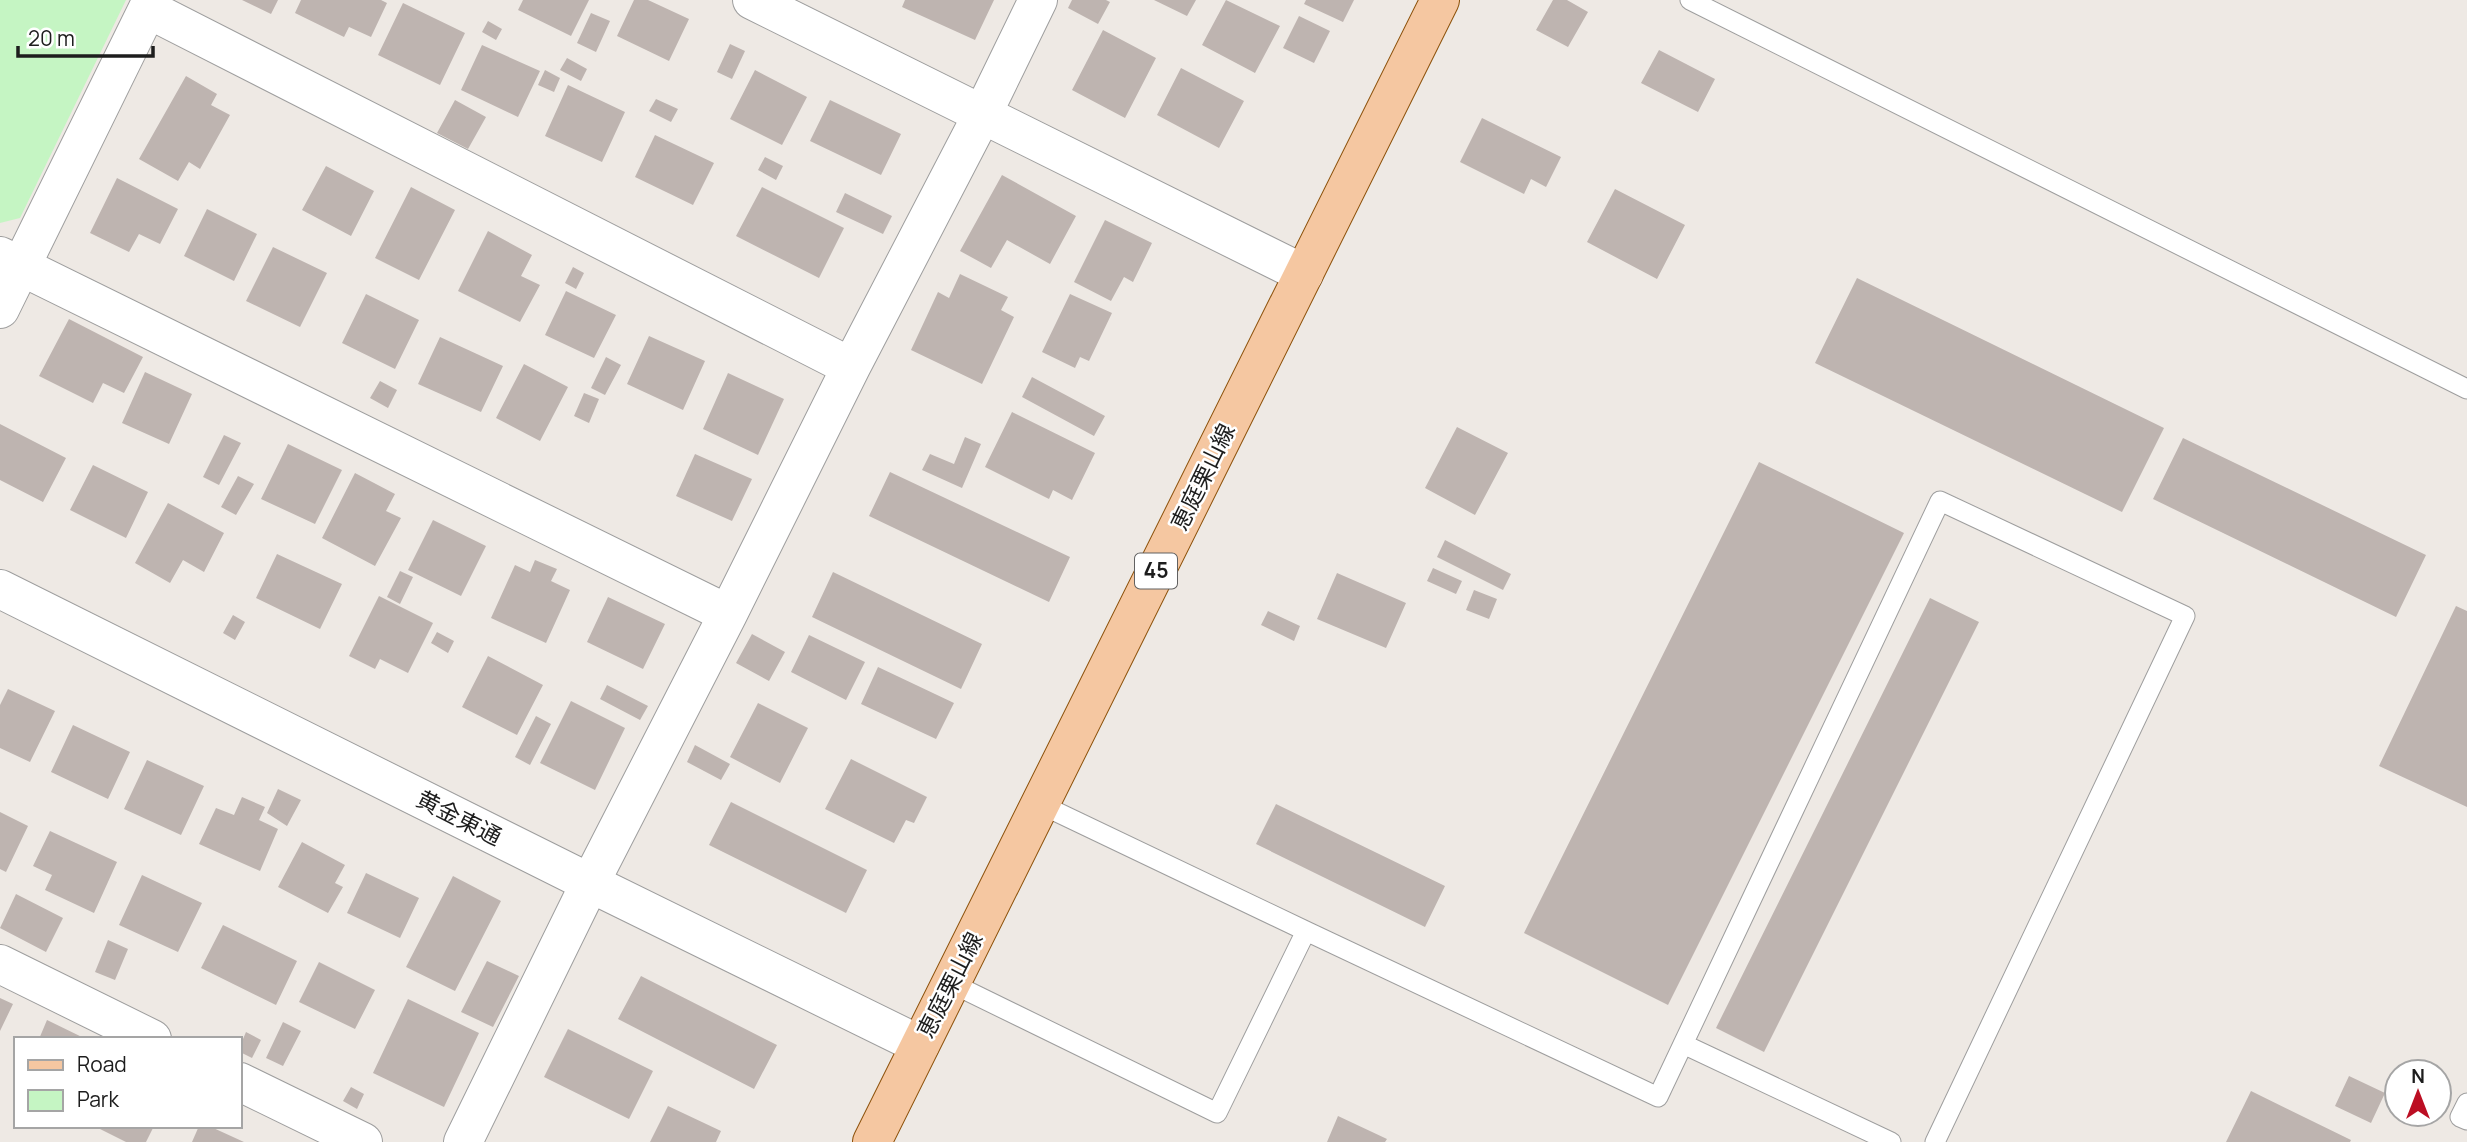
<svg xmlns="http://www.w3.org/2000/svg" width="2467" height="1142" viewBox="0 0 2467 1142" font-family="Manrope,'Noto Sans JP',sans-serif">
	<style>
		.park { fill: #c5f5c3 }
		.building { fill: #beb4b0 }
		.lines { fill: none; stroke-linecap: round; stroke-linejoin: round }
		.service-casing { stroke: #9e9e9e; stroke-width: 21 }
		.minor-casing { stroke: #9e9e9e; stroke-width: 40 }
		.tertiary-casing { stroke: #9e9e9e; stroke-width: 40 }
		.primary-casing { stroke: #8c510a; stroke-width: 40 }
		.service { stroke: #fff; stroke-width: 19 }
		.minor { stroke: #fff; stroke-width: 38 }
		.tertiary { stroke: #fff; stroke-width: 38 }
		.primary { stroke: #f5c7a1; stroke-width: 38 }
		.labels { text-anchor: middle; stroke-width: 5; stroke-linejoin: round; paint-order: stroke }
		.shield { fill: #fff; stroke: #616161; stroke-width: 2 }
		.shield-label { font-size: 21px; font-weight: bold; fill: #1d1d1d }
		.street-label { font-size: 23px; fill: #1d1d1d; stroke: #fff }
	</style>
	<rect width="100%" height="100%" fill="#eee9e4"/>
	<path class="park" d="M 0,0 L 126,0 L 20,218 L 0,223 Z"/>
	<path class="building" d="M 242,0 L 278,0 L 271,14 Z
		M 301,0 L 381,0 L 387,3 L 371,37 L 349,27 L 344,37 L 295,13 Z
		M 523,0 L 589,0 L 571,36 L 518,10 Z
		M 634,0 L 648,0 L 689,19 L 669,61 L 617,36 Z
		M 905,0 L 994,0 L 975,40 L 902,7 Z
		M 1072,0 L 1106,0 L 1110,2 L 1098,24 L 1068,8 Z
		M 1154,0 L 1196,0 L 1187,16 Z
		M 1226,0 L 1280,26 L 1255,73 L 1202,45 Z
		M 1306,0 L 1354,0 L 1343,22 L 1304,4 Z
		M 1553,0 L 1567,0 L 1588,12 L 1568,47 L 1536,30 Z
		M 403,3 L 465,33 L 440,85 L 378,55 Z
		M 591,13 L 610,21 L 596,52 L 577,43 Z
		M 1299,16 L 1330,31 L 1314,63 L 1283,48 Z
		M 488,21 L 502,29 L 496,40 L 482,32 Z
		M 1103,30 L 1156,58 L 1125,118 L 1072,90 Z
		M 730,44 L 745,51 L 732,79 L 717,72 Z
		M 482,45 L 540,71 L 518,117 L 461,90 Z
		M 1659,50 L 1715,79 L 1698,112 L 1641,83 Z
		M 567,58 L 587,69 L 581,81 L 560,70 Z
		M 1181,68 L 1244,101 L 1219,148 L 1157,115 Z
		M 545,70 L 560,78 L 554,92 L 538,85 Z
		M 755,70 L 807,97 L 782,145 L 730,119 Z
		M 186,76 L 217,94 L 211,105 L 230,115 L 200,169 L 189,162 L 178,181 L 139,159 Z
		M 568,85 L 625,112 L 602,162 L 545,136 Z
		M 656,99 L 678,109 L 671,122 L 649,111 Z
		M 455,100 L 486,117 L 468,149 L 437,133 Z
		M 830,100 L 901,134 L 881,175 L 810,141 Z
		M 1482,118 L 1561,157 L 1546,187 L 1531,179 L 1524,194 L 1460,162 Z
		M 655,135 L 714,163 L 693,205 L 635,177 Z
		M 765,157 L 783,166 L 776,180 L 758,170 Z
		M 326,166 L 374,191 L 351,236 L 302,210 Z
		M 1002,175 L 1076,216 L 1050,264 L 1007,240 L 991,268 L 960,251 Z
		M 117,178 L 178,209 L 160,244 L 139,234 L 129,252 L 90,233 Z
		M 411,187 L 455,210 L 419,280 L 375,258 Z
		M 762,187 L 844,228 L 819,278 L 736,236 Z
		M 1615,189 L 1685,225 L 1657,279 L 1587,242 Z
		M 845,193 L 892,216 L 883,234 L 836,212 Z
		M 207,209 L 257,234 L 234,281 L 184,256 Z
		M 1105,220 L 1152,243 L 1133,282 L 1124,277 L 1111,301 L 1074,282 Z
		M 488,231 L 532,255 L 521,276 L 540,285 L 520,322 L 458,291 Z
		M 273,247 L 327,273 L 300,327 L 246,301 Z
		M 573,267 L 584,273 L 576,289 L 565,283 Z
		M 960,274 L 1008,297 L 1001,310 L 1014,317 L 982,384 L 911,350 L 938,292 L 949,298 Z
		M 1857,278 L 2164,428 L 2122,512 L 1815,363 Z
		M 566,291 L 616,315 L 594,358 L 545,335 Z
		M 366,294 L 419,320 L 395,369 L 342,343 Z
		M 1070,294 L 1112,313 L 1089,361 L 1080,357 L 1075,368 L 1042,352 Z
		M 69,319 L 143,357 L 124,393 L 103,383 L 93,403 L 39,376 Z
		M 649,336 L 705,361 L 683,410 L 627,384 Z
		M 440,337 L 503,366 L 481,412 L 418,384 Z
		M 606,357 L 621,365 L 605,395 L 591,388 Z
		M 524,364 L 568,387 L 540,441 L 496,418 Z
		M 145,372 L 192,394 L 169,444 L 122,423 Z
		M 728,373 L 784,399 L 758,455 L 703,429 Z
		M 1032,377 L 1105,416 L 1094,436 L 1022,397 Z
		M 380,381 L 397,390 L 388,408 L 370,398 Z
		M 584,393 L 599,399 L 589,423 L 574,416 Z
		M 1012,412 L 1095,453 L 1072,500 L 1053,490 L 1049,499 L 985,467 Z
		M 0,424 L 66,458 L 43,502 L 0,480 Z
		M 1457,427 L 1508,453 L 1475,515 L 1425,488 Z
		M 224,435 L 241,443 L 219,485 L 203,477 Z
		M 965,437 L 981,444 L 962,488 L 922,470 L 930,454 L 954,464 Z
		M 2183,438 L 2426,555 L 2396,617 L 2153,499 Z
		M 288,444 L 342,470 L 315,524 L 261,499 Z
		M 695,454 L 752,479 L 732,521 L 676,496 Z
		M 1759,462 L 1904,533 L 1668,1005 L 1524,933 Z
		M 93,465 L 148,492 L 126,538 L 70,510 Z
		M 890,472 L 1070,557 L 1049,602 L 869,516 Z
		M 355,473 L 395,494 L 386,511 L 401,518 L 375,566 L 322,538 Z
		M 238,476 L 254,484 L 236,515 L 221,507 Z
		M 168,503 L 224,533 L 204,572 L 183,560 L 170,583 L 135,563 Z
		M 433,520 L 486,546 L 461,596 L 408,570 Z
		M 1445,540 L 1511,574 L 1503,590 L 1437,557 Z
		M 277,554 L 342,584 L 320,629 L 256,598 Z
		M 535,560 L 557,569 L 551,581 L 570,590 L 546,643 L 491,618 L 515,565 L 530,572 Z
		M 1433,568 L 1462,581 L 1456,594 L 1427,581 Z
		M 400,571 L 413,577 L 400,604 L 387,597 Z
		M 833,572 L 982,644 L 961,689 L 812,617 Z
		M 1337,573 L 1406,603 L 1386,648 L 1317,619 Z
		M 1474,590 L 1497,599 L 1489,619 L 1466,610 Z
		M 379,596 L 433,623 L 408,673 L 380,659 L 375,669 L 349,656 Z
		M 608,597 L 665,624 L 643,669 L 587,642 Z
		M 1930,598 L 1979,622 L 1764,1052 L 1716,1028 Z
		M 2456,606 L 2467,611 L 2467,807 L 2379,766 Z
		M 1268,611 L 1300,626 L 1294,641 L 1261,625 Z
		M 233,615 L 245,622 L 235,640 L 223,633 Z
		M 437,632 L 454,641 L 448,653 L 431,643 Z
		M 752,634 L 785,652 L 769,681 L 736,663 Z
		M 809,635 L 865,662 L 846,700 L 791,672 Z
		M 488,656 L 543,685 L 517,735 L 462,707 Z
		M 878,667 L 954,703 L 936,739 L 861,704 Z
		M 607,685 L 648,706 L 640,720 L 600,699 Z
		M 8,689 L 55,711 L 30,762 L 0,748 L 0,705 Z
		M 571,701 L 625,728 L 595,790 L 540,763 Z
		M 758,703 L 808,728 L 780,783 L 730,757 Z
		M 536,716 L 551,724 L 530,765 L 515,757 Z
		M 73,725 L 130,752 L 108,799 L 51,772 Z
		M 695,745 L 730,764 L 721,780 L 687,762 Z
		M 851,759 L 927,797 L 914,823 L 906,820 L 894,843 L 825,809 Z
		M 147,760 L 204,786 L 181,835 L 124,809 Z
		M 278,789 L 301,800 L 287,826 L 267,813 Z
		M 242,797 L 265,807 L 259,820 L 278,829 L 260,871 L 199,844 L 216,808 L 234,815 Z
		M 731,802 L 867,870 L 846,913 L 709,845 Z
		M 1276,804 L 1445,886 L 1425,927 L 1256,844 Z
		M 0,812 L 28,826 L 6,872 L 0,869 Z
		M 50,831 L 117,862 L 94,913 L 45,890 L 52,875 L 33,866 Z
		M 302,842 L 345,865 L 335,883 L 343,887 L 328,913 L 278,887 Z
		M 366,873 L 419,898 L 400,938 L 347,913 Z
		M 142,875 L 202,903 L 178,952 L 119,925 Z
		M 453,876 L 501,901 L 455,991 L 406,967 Z
		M 16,894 L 63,918 L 46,952 L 0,928 Z
		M 223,925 L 297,961 L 276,1005 L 201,968 Z
		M 108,940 L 128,949 L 115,980 L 95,972 Z
		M 487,961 L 519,976 L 493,1027 L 461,1012 Z
		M 319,962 L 375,990 L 355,1029 L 299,1002 Z
		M 641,976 L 777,1045 L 754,1089 L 618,1019 Z
		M 0,998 L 13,1004 L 0,1031 Z
		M 408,999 L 479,1033 L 444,1107 L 373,1073 Z
		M 47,1020 L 86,1039 L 39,1039 Z
		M 283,1022 L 301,1031 L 283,1066 L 266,1058 Z
		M 568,1029 L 653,1071 L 629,1119 L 544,1077 Z
		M 246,1032 L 261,1040 L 252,1058 L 240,1052 L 240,1046 Z
		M 2349,1076 L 2385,1093 L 2371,1123 L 2335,1106 Z
		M 351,1087 L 364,1094 L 357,1109 L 343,1101 Z
		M 2251,1091 L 2351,1140 L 2350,1142 L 2226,1142 Z
		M 668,1106 L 721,1131 L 716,1142 L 650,1142 Z
		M 1338,1116 L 1387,1139 L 1385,1142 L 1327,1142 Z
		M 94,1126 L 154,1126 L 146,1142 L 126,1142 Z
		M 199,1126 L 209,1126 L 244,1142 L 192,1142 Z"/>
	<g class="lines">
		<g class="service-casing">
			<path id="service" d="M 1690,0 L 2467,389
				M 1306,931 L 1658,1097 L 1940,501 L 2185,616 L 1935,1142
				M 951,983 L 1217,1113 L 1306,931 L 1040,804
				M 1683,1044 L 1891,1142
				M 2467,1103 L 2460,1117 L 2467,1120"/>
		</g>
		<g class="minor-casing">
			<path id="minor" d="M 148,9 L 851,367
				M 0,256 L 728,614
				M 0,964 L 152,1039
				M 240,1082 L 363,1142
				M 463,1142 L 590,883 L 728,614 L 851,367 L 982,115 L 1038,0"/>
		</g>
		<g class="tertiary-casing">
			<path id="tertiary" d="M 752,0 L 1304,274
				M 0,309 L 152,0
				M 0,589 L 590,883 L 920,1045"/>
		</g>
		<g class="primary-casing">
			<path id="primary" d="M 872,1142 L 1440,0"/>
		</g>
		<use href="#service" class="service"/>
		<use href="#minor" class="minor"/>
		<use href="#tertiary" class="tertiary"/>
		<use href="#primary" class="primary"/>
	</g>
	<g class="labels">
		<rect class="shield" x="1135" y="553.5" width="42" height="35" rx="5"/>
		<g class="shield-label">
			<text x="1156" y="578">45</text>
		</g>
		<g class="street-label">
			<text transform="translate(1203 477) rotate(-64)" y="8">恵庭栗山線</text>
			<text transform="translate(459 818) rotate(27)" y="8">黄金東通</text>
			<text transform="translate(950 985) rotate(-63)" y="8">恵庭栗山線</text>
		</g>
	</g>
	<rect x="14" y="1037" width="228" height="91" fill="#ffffff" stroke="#a5a5a5" stroke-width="2"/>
	<rect x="28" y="1060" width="35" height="10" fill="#f5c7a1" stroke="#a5a5a5" stroke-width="2"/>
	<text x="77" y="1072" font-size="21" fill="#1d1d1d">Road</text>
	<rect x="28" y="1090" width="35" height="21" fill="#c5f5c3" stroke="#a5a5a5" stroke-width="2"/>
	<text x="77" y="1107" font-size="21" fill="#1d1d1d">Park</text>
	<g transform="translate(2418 1093)"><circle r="33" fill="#ffffff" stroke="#a5a5a5" stroke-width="2"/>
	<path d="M0-5L12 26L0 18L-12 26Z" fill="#bc0e23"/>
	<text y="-10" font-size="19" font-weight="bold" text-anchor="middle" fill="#1d1d1d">N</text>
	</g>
	<path d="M18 46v10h135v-10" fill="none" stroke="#1d1d1d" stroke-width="3.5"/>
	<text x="28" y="46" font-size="21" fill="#1d1d1d" stroke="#ffffff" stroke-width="5" paint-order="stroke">20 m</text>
</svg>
